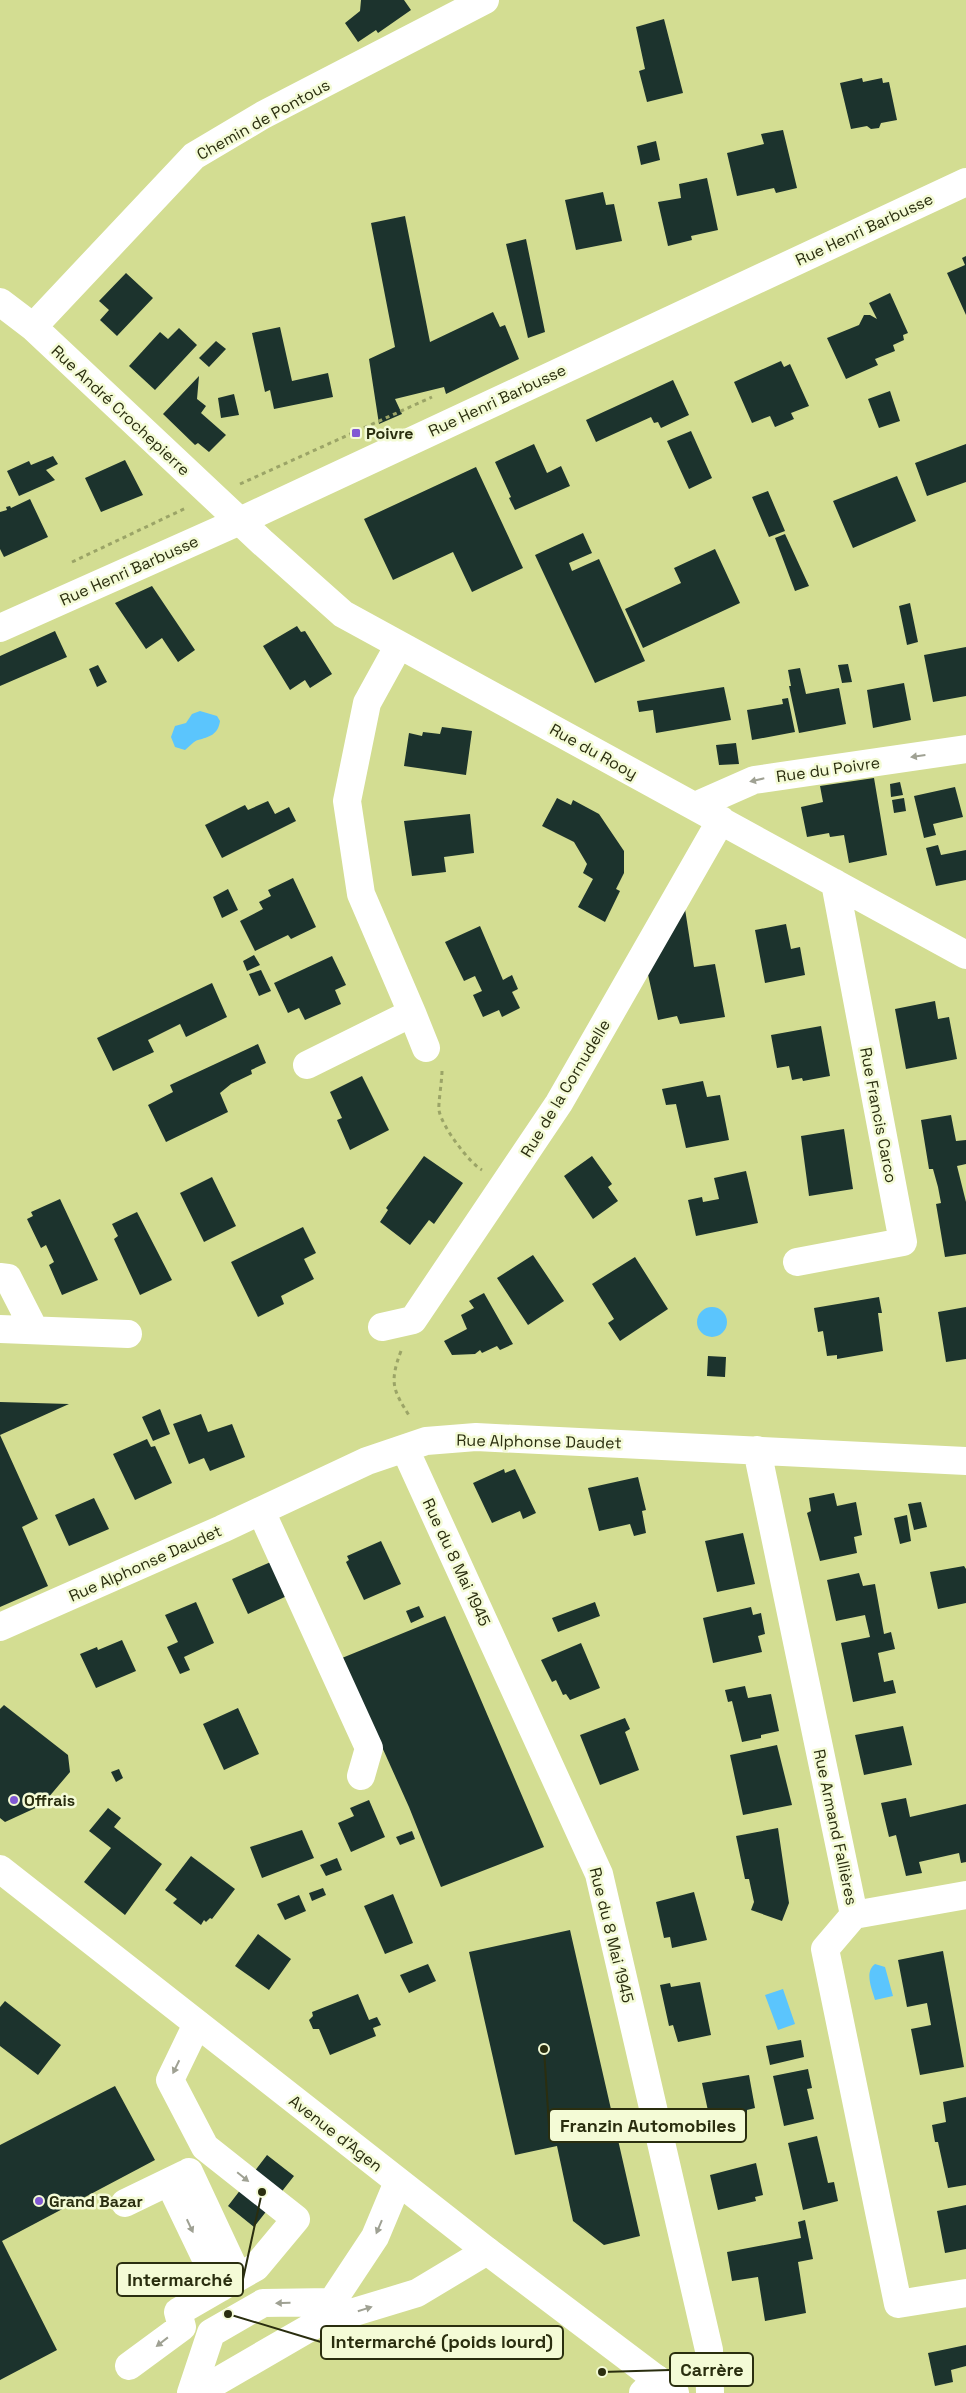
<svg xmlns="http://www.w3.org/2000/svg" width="966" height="2393" viewBox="0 0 966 2393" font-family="'Space Grotesk',sans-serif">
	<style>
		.water { fill: #5bc5fd }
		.building { fill: #1c332d }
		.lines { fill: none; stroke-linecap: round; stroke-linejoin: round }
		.path { stroke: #9ba467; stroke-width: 3; stroke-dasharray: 4 4; stroke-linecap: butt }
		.minor { stroke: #fff; stroke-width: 28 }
		.major { stroke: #fff; stroke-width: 28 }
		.oneway { fill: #9fa193 }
		.poi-dot { fill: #8159d3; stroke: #f4fbd6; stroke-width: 2 }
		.labels { text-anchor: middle; stroke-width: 5; stroke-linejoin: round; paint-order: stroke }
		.street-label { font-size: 16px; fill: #2a2e0f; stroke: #f4fbd6 }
		.poi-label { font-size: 16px; font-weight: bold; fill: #2a2e0f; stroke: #f4fbd6; text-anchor: start }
		.leader { fill: none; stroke: #2a2e0f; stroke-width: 2 }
		.callout-dot { fill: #2a2e0f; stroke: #f4fbd6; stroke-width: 2 }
		.callout { fill: #f4fbd6; stroke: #2a2e0f; stroke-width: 2 }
		.callout-label { font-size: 18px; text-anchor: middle; font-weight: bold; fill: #2a2e0f }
	</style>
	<rect width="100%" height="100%" fill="#d3dd92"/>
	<path class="water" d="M 200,711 L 217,716 L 220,721 C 218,735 209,737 198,740 C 194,741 189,747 185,750 L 175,747 L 171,737 L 175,726 L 186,723 L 192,714 Z
		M697 1322a15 15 0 1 1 30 0a15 15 0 1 1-30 0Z
		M 875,1964 L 885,1967 L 893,1996 L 875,2000 C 872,1989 864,1972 875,1964 Z
		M 783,1989 L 795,2024 L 778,2030 L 765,1995 Z"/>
	<path class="building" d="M 361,0 L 404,0 L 411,10 L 378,33 L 376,30 L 358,42 L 345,23 L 360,11 Z
		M 664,19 L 683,93 L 647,102 L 639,71 L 645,69 L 636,27 Z
		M 862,78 L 863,82 L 882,78 L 883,83 L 889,82 L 897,120 L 881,123 L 879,128 L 871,129 L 867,126 L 851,129 L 840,83 Z
		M 783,130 L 797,188 L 776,193 L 774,188 L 737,196 L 727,153 L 764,144 L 761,134 Z
		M 656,141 L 660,160 L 641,165 L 637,146 Z
		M 707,178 L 718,230 L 691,236 L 692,240 L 668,246 L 658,202 L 681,198 L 679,184 Z
		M 603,192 L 606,205 L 614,204 L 622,241 L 576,250 L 565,200 Z
		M 405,216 L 430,342 L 493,312 L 500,327 L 505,325 L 519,359 L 446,394 L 444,387 L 395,399 L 402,414 L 379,424 L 369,359 L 395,347 L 371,223 Z
		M 526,239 L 545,332 L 528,338 L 506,244 Z
		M 966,256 L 966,315 L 947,273 L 965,265 L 962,258 Z
		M 126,273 L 153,298 L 117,336 L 100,320 L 109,310 L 99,301 Z
		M 890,293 L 908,333 L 903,335 L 904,340 L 893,345 L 895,351 L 875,359 L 878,365 L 846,379 L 827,338 L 859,325 L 864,315 L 870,315 L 877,319 L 869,303 Z
		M 280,327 L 292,381 L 328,373 L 333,397 L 274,409 L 270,390 L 265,392 L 252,333 Z
		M 179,328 L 197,345 L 155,390 L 129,366 L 160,332 L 168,339 Z
		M 216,341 L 226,349 L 209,367 L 199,358 Z
		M 781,361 L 784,367 L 790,364 L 809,406 L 791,413 L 794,419 L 775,427 L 770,416 L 752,423 L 734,382 Z
		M 199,376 L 197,399 L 206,406 L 201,413 L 226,435 L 209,452 L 198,443 L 195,445 L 163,414 Z
		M 673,380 L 689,415 L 661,428 L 658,422 L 654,423 L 651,417 L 596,442 L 586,420 Z
		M 890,391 L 900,421 L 879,428 L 868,399 Z
		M 234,394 L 239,415 L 221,418 L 218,398 Z
		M 691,431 L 712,478 L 689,489 L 667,441 Z
		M 534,444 L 547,473 L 561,466 L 570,486 L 515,510 L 509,498 L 511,497 L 495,462 Z
		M 966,444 L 966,482 L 927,496 L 915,463 Z
		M 53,456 L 58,464 L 46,470 L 55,480 L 19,496 L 7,471 L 29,461 L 31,465 Z
		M 125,460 L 143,495 L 101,512 L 85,478 Z
		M 476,467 L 523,568 L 472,592 L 453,552 L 393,580 L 364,519 Z
		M 897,476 L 916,521 L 853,548 L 833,501 Z
		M 768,491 L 785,531 L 769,537 L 752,497 Z
		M 30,499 L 48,537 L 4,557 L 0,549 L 0,512 L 7,510 L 6,507 L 10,506 L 11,508 Z
		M 583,533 L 592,553 L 569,563 L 572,571 L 599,559 L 645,661 L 595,683 L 535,555 Z
		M 785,534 L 809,586 L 795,591 L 775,538 Z
		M 715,549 L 740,603 L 643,648 L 625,609 L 681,583 L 674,568 Z
		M 152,586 L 195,650 L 178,662 L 162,638 L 146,649 L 115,603 Z
		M 910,603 L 918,642 L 907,645 L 899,606 Z
		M 297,626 L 301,632 L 305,631 L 332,674 L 310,688 L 305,680 L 290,690 L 263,646 Z
		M 55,631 L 67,657 L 0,686 L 0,656 Z
		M 966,647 L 966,696 L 933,702 L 924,655 Z
		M 848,664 L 852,682 L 842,683 L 838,665 Z
		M 98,665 L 107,682 L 97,687 L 89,669 Z
		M 800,668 L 806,694 L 839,688 L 846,724 L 799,733 L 789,686 L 791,686 L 788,670 Z
		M 904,683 L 911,720 L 873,728 L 867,690 Z
		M 724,687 L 731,720 L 656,733 L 653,710 L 639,712 L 637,701 Z
		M 788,698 L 795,732 L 752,740 L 747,710 L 783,704 L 782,699 Z
		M 442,727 L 472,731 L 466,775 L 404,766 L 409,733 L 422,736 L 423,732 L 440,734 Z
		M 736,743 L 739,764 L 719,765 L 716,745 Z
		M 874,778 L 887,855 L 849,863 L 844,835 L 830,837 L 829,833 L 807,837 L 801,807 L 823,802 L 820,786 Z
		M 900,782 L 903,795 L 891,797 L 890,784 Z
		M 955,787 L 963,817 L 933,824 L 936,835 L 924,838 L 914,796 Z
		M 557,798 L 571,805 L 573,800 L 599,814 L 624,851 L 624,873 L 616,889 L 620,891 L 605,922 L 578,907 L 593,879 L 583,873 L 587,864 L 574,842 L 542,826 Z
		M 904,798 L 906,811 L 894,813 L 892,800 Z
		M 268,801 L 275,814 L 289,807 L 296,821 L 222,858 L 205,825 L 245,805 L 248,810 Z
		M 470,814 L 474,853 L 444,857 L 446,872 L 412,876 L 404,821 Z
		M 938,845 L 941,855 L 966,850 L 966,880 L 936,886 L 926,848 Z
		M 293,878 L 316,927 L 291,939 L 288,935 L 255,951 L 240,921 L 263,909 L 259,902 L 271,896 L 268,890 Z
		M 228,889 L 238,910 L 222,918 L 213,897 Z
		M 685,909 L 694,967 L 715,964 L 725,1017 L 680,1024 L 677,1016 L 658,1020 L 647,970 Z
		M 786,924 L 791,949 L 800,947 L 805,975 L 765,983 L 755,930 Z
		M 480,926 L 503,980 L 512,975 L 518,989 L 512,992 L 520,1008 L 502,1017 L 499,1010 L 483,1017 L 473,995 L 482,991 L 475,976 L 464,981 L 445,942 Z
		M 254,955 L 260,965 L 247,971 L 243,961 Z
		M 332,956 L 346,985 L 335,990 L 341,1004 L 305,1020 L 299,1008 L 288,1013 L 274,983 Z
		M 261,970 L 271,991 L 259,996 L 249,974 Z
		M 212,983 L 227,1017 L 186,1037 L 180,1024 L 148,1040 L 154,1052 L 113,1071 L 97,1038 Z
		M 935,1001 L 938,1019 L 949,1017 L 957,1059 L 906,1069 L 895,1009 Z
		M 821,1026 L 830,1076 L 803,1081 L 802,1078 L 792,1080 L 789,1066 L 777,1068 L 771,1035 Z
		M 258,1044 L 266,1063 L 251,1070 L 252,1074 L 231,1084 L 220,1093 L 228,1112 L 166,1142 L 148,1105 L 173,1092 L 170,1085 Z
		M 362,1076 L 389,1130 L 350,1150 L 337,1120 L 342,1118 L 330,1092 Z
		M 703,1081 L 707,1097 L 720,1095 L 729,1140 L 686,1148 L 676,1104 L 666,1105 L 662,1089 Z
		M 951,1115 L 956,1141 L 966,1140 L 966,1164 L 957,1166 L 966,1202 L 966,1254 L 945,1257 L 936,1204 L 941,1203 L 938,1187 L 933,1169 L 929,1169 L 921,1120 Z
		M 844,1129 L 853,1189 L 809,1196 L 801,1136 Z
		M 424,1156 L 463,1183 L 434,1224 L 429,1220 L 410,1245 L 380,1222 L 388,1210 L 386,1208 Z
		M 592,1156 L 612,1184 L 608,1187 L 618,1201 L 593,1219 L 564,1176 Z
		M 746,1171 L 758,1223 L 696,1236 L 688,1200 L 702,1197 L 703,1202 L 719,1199 L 714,1178 Z
		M 212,1177 L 236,1226 L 204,1242 L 180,1193 Z
		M 60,1199 L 98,1280 L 62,1295 L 49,1265 L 54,1262 L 46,1245 L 41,1248 L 27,1219 L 33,1216 L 31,1212 Z
		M 137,1212 L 172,1280 L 140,1295 L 114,1239 L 118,1236 L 112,1224 Z
		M 303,1227 L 316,1253 L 304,1259 L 314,1279 L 281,1296 L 284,1304 L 258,1317 L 231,1262 Z
		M 533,1255 L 564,1301 L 528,1325 L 497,1278 Z
		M 635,1257 L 668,1309 L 620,1341 L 608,1323 L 614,1319 L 592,1284 Z
		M 484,1293 L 513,1344 L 500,1350 L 497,1346 L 482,1353 L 480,1350 L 475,1354 L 452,1355 L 444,1341 L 467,1329 L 461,1315 L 474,1308 L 469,1301 Z
		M 879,1297 L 882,1313 L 878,1313 L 883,1351 L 837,1359 L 837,1355 L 827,1356 L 823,1331 L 818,1332 L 814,1308 Z
		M 966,1307 L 966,1359 L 946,1362 L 938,1312 Z
		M 708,1356 L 726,1357 L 725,1377 L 707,1376 Z
		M 0,1402 L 69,1404 L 0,1435 L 38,1519 L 22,1527 L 48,1586 L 0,1607 Z
		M 160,1409 L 170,1434 L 153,1441 L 142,1417 Z
		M 201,1414 L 208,1432 L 232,1424 L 245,1457 L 210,1471 L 204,1458 L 189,1464 L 173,1424 Z
		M 147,1439 L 151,1447 L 155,1446 L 172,1483 L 135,1500 L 113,1454 Z
		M 504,1469 L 505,1473 L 515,1469 L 536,1513 L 523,1519 L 520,1511 L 492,1523 L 473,1483 Z
		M 638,1477 L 646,1510 L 642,1511 L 646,1533 L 634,1536 L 630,1524 L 599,1531 L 588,1488 Z
		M 834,1493 L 837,1506 L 856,1502 L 862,1535 L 854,1537 L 857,1553 L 820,1561 L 807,1513 L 811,1511 L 809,1498 Z
		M 94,1498 L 109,1529 L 69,1546 L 55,1515 Z
		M 921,1502 L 927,1527 L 914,1530 L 908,1504 Z
		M 907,1515 L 911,1541 L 900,1544 L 894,1518 Z
		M 743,1533 L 755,1584 L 717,1592 L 705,1541 Z
		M 381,1541 L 401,1584 L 364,1600 L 346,1562 L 349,1560 L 347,1556 Z
		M 273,1561 L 289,1595 L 248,1614 L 232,1579 Z
		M 964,1566 L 966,1569 L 966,1603 L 938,1609 L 930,1572 Z
		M 859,1573 L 863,1586 L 875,1584 L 884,1634 L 891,1632 L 895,1649 L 878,1653 L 884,1682 L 893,1680 L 896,1693 L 853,1702 L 841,1643 L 870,1637 L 865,1615 L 836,1621 L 827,1580 Z
		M 196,1602 L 214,1643 L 184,1657 L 190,1670 L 180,1674 L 167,1647 L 178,1642 L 165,1615 Z
		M 595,1602 L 600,1616 L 558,1632 L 552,1618 Z
		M 419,1606 L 424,1617 L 411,1623 L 406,1611 Z
		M 751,1607 L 753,1615 L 761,1613 L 765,1634 L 758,1636 L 762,1652 L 713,1663 L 703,1618 Z
		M 445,1616 L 544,1847 L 441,1887 L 409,1807 L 342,1658 Z
		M 122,1640 L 136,1671 L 96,1688 L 80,1654 L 97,1647 L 98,1650 Z
		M 581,1643 L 600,1688 L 570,1700 L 566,1694 L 563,1695 L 556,1680 L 552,1682 L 541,1660 Z
		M 745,1686 L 748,1698 L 771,1694 L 779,1731 L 761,1735 L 761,1738 L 742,1742 L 732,1701 L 728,1702 L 725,1690 Z
		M 4,1705 L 68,1755 L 70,1772 L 42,1805 L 5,1822 L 0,1818 L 0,1709 Z
		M 238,1708 L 259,1754 L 224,1770 L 203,1724 Z
		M 625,1718 L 630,1729 L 625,1732 L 639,1770 L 600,1785 L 580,1735 Z
		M 903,1726 L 912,1765 L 864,1775 L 855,1735 Z
		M 777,1745 L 792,1805 L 743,1815 L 730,1755 Z
		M 119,1769 L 123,1778 L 116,1782 L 111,1772 Z
		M 906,1798 L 910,1817 L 966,1804 L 966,1862 L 961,1863 L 959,1853 L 919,1862 L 922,1873 L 906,1876 L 896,1835 L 889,1837 L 881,1803 Z
		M 369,1800 L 385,1837 L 351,1852 L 338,1823 L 354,1816 L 350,1808 Z
		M 108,1808 L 121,1818 L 114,1827 L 162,1864 L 125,1915 L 84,1882 L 111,1848 L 89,1831 Z
		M 778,1828 L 789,1903 L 782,1921 L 751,1910 L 754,1902 L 749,1879 L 745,1879 L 736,1836 Z
		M 302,1830 L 314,1858 L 262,1878 L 250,1847 Z
		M 412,1831 L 415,1839 L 400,1845 L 396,1837 Z
		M 191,1856 L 235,1889 L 212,1919 L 210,1918 L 206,1922 L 204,1920 L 201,1925 L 173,1903 L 177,1899 L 165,1890 Z
		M 337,1858 L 342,1870 L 326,1876 L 320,1865 Z
		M 323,1888 L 326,1895 L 312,1901 L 309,1893 Z
		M 694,1892 L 707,1940 L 672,1948 L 670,1937 L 664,1938 L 656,1902 Z
		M 393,1894 L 413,1943 L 385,1954 L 364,1906 Z
		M 299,1895 L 306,1911 L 285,1920 L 277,1904 Z
		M 570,1930 L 640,2236 L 604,2245 L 573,2221 L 557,2146 L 515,2155 L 469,1952 Z
		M 258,1934 L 291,1959 L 269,1990 L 235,1966 Z
		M 943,1951 L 964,2067 L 920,2075 L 911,2029 L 931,2025 L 927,2003 L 907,2007 L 898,1960 Z
		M 428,1964 L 436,1981 L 409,1993 L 400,1975 Z
		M 700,1982 L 711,2035 L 678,2042 L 673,2025 L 669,2026 L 660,1985 L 670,1983 L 671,1987 Z
		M 358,1994 L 369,2020 L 377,2017 L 381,2025 L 373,2028 L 376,2036 L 330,2055 L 319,2029 L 313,2029 L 309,2020 L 313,2016 L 312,2012 Z
		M 5,2001 L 61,2045 L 38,2075 L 0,2046 L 0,2007 Z
		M 801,2040 L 804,2057 L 770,2065 L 766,2046 Z
		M 808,2069 L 812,2088 L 807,2089 L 814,2119 L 784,2126 L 773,2076 Z
		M 749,2075 L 755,2108 L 747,2110 L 747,2114 L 710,2120 L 702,2083 Z
		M 115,2086 L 155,2160 L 2,2241 L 57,2350 L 0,2380 L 0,2145 Z
		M 966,2097 L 966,2185 L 948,2188 L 938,2142 L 935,2142 L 932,2125 L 946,2122 L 943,2102 Z
		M 817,2136 L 828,2183 L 834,2182 L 838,2201 L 803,2210 L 788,2143 Z
		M 267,2155 L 294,2176 L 254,2227 L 228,2206 Z
		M 756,2163 L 763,2195 L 755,2197 L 756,2201 L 718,2210 L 710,2175 Z
		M 966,2205 L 966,2249 L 945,2253 L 937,2211 Z
		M 805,2220 L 813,2259 L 798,2262 L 806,2313 L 765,2321 L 758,2277 L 732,2281 L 727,2252 L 801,2238 L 798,2222 Z
		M 966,2345 L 966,2366 L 951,2370 L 953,2382 L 935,2386 L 928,2353 Z"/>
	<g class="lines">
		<path class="path" d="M 240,484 L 432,397
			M 72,562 L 186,508
			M 442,1071 C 442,1080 438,1105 439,1110 C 441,1125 469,1163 482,1170
			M 401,1351 C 389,1383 393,1390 410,1417"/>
		<path class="minor" d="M 0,302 L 33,327 L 262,542 L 343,614 L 966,955
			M 33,327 L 194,156 L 263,115 L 485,0
			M 695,806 L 754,780 L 966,749
			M 412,1013 L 426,1048
			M 307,1065 L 412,1013 L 361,894 L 347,801 L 367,703 L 399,645
			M 797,1262 L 903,1242 L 835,883
			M 0,1277 L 8,1278 L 34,1329
			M 382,1327 L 413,1320 L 559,1103 L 721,820
			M 0,1329 L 128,1334
			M 405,1449 L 599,1874 L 709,2350 L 710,2393
			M 757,1450 L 854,1915 L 825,1949 L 898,2304 L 966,2293
			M 261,1511 L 369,1748 L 361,1776
			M 0,1627 L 222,1529 L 367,1461 L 426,1441 L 476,1437 L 966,1461
			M 854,1915 L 966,1895
			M 189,2172 L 238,2277
			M 169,2182 L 220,2288
			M 125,2203 L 185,2174
			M 322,2317 L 375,2237 L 398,2182
			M 129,2366 L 182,2327 L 178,2312 L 256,2267 L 296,2219 L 205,2147 L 170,2080 L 197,2024
			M 191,2393 L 211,2333 L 263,2303 L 332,2302
			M 197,2393 L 318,2323 L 417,2293 L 487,2251
			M 643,2393 L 657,2379"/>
		<path class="major" d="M 0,628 L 240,521 L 966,182
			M 0,1869 L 487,2251 L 675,2393"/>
	</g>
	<defs><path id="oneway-solid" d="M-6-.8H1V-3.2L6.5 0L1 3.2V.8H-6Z" transform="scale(1.25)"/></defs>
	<g class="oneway">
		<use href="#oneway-solid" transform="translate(918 756) rotate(172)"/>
		<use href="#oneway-solid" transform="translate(757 780) rotate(167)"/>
		<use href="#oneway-solid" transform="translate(176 2067) rotate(116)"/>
		<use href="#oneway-solid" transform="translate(243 2177) rotate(39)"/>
		<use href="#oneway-solid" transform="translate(190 2226) rotate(65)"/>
		<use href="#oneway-solid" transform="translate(379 2227) rotate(113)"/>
		<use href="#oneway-solid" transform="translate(283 2303) rotate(179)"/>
		<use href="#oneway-solid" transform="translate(365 2309) rotate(-17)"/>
		<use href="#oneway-solid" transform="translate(162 2342) rotate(142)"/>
	</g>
	<g class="poi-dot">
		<rect x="351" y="428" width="10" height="10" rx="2.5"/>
		<circle cx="14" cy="1800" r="5"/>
		<circle cx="39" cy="2201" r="5"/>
	</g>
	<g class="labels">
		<g class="street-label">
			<text transform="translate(263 119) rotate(-29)" y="6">Chemin de Pontous</text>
			<text transform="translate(864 229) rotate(-25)" y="6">Rue Henri Barbusse</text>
			<text transform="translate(497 400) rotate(-25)" y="6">Rue Henri Barbusse</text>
			<text transform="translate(121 410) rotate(43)" y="6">Rue André Crochepierre</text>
			<text transform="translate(129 570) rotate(-24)" y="6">Rue Henri Barbusse</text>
			<text transform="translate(594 751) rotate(29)" y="6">Rue du Rooy</text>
			<text transform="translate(828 769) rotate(-8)" y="6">Rue du Poivre</text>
			<text transform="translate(565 1088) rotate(-59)" y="6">Rue de la Cornudelle</text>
			<text transform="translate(879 1115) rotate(79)" y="6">Rue Francis Carco</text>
			<text transform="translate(539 1441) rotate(1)" y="6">Rue Alphonse Daudet</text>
			<text transform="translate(457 1562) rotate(65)" y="6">Rue du 8 Mai 1945</text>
			<text transform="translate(145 1563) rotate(-24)" y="6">Rue Alphonse Daudet</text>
			<text transform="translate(836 1827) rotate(78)" y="6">Rue Armand Fallières</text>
			<text transform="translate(612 1935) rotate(76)" y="6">Rue du 8 Mai 1945</text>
			<text transform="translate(336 2133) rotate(38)" y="6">Avenue d'Agen</text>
		</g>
		<g class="poi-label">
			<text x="366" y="439">Poivre</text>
			<text x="24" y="1806">Offrais</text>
			<text x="49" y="2207">Grand Bazar</text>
		</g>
	</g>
	<path class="leader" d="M544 2049L549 2126M262 2192L243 2279M228 2314L321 2342M602 2372L670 2370"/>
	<g class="callout-dot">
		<circle cx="544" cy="2049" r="5"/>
		<circle cx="262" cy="2192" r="5"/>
		<circle cx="228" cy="2314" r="5"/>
		<circle cx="602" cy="2372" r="5"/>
	</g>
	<g class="callout">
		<rect x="549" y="2109" width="197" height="33" rx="5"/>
		<rect x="117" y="2263" width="126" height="33" rx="5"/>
		<rect x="321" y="2326" width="242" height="33" rx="5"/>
		<rect x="670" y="2353" width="83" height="33" rx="5"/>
	</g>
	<g class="callout-label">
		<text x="648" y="2132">Franzin Automobiles</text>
		<text x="180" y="2286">Intermarché</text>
		<text x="442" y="2348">Intermarché (poids lourd)</text>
		<text x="712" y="2376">Carrère</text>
	</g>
</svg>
